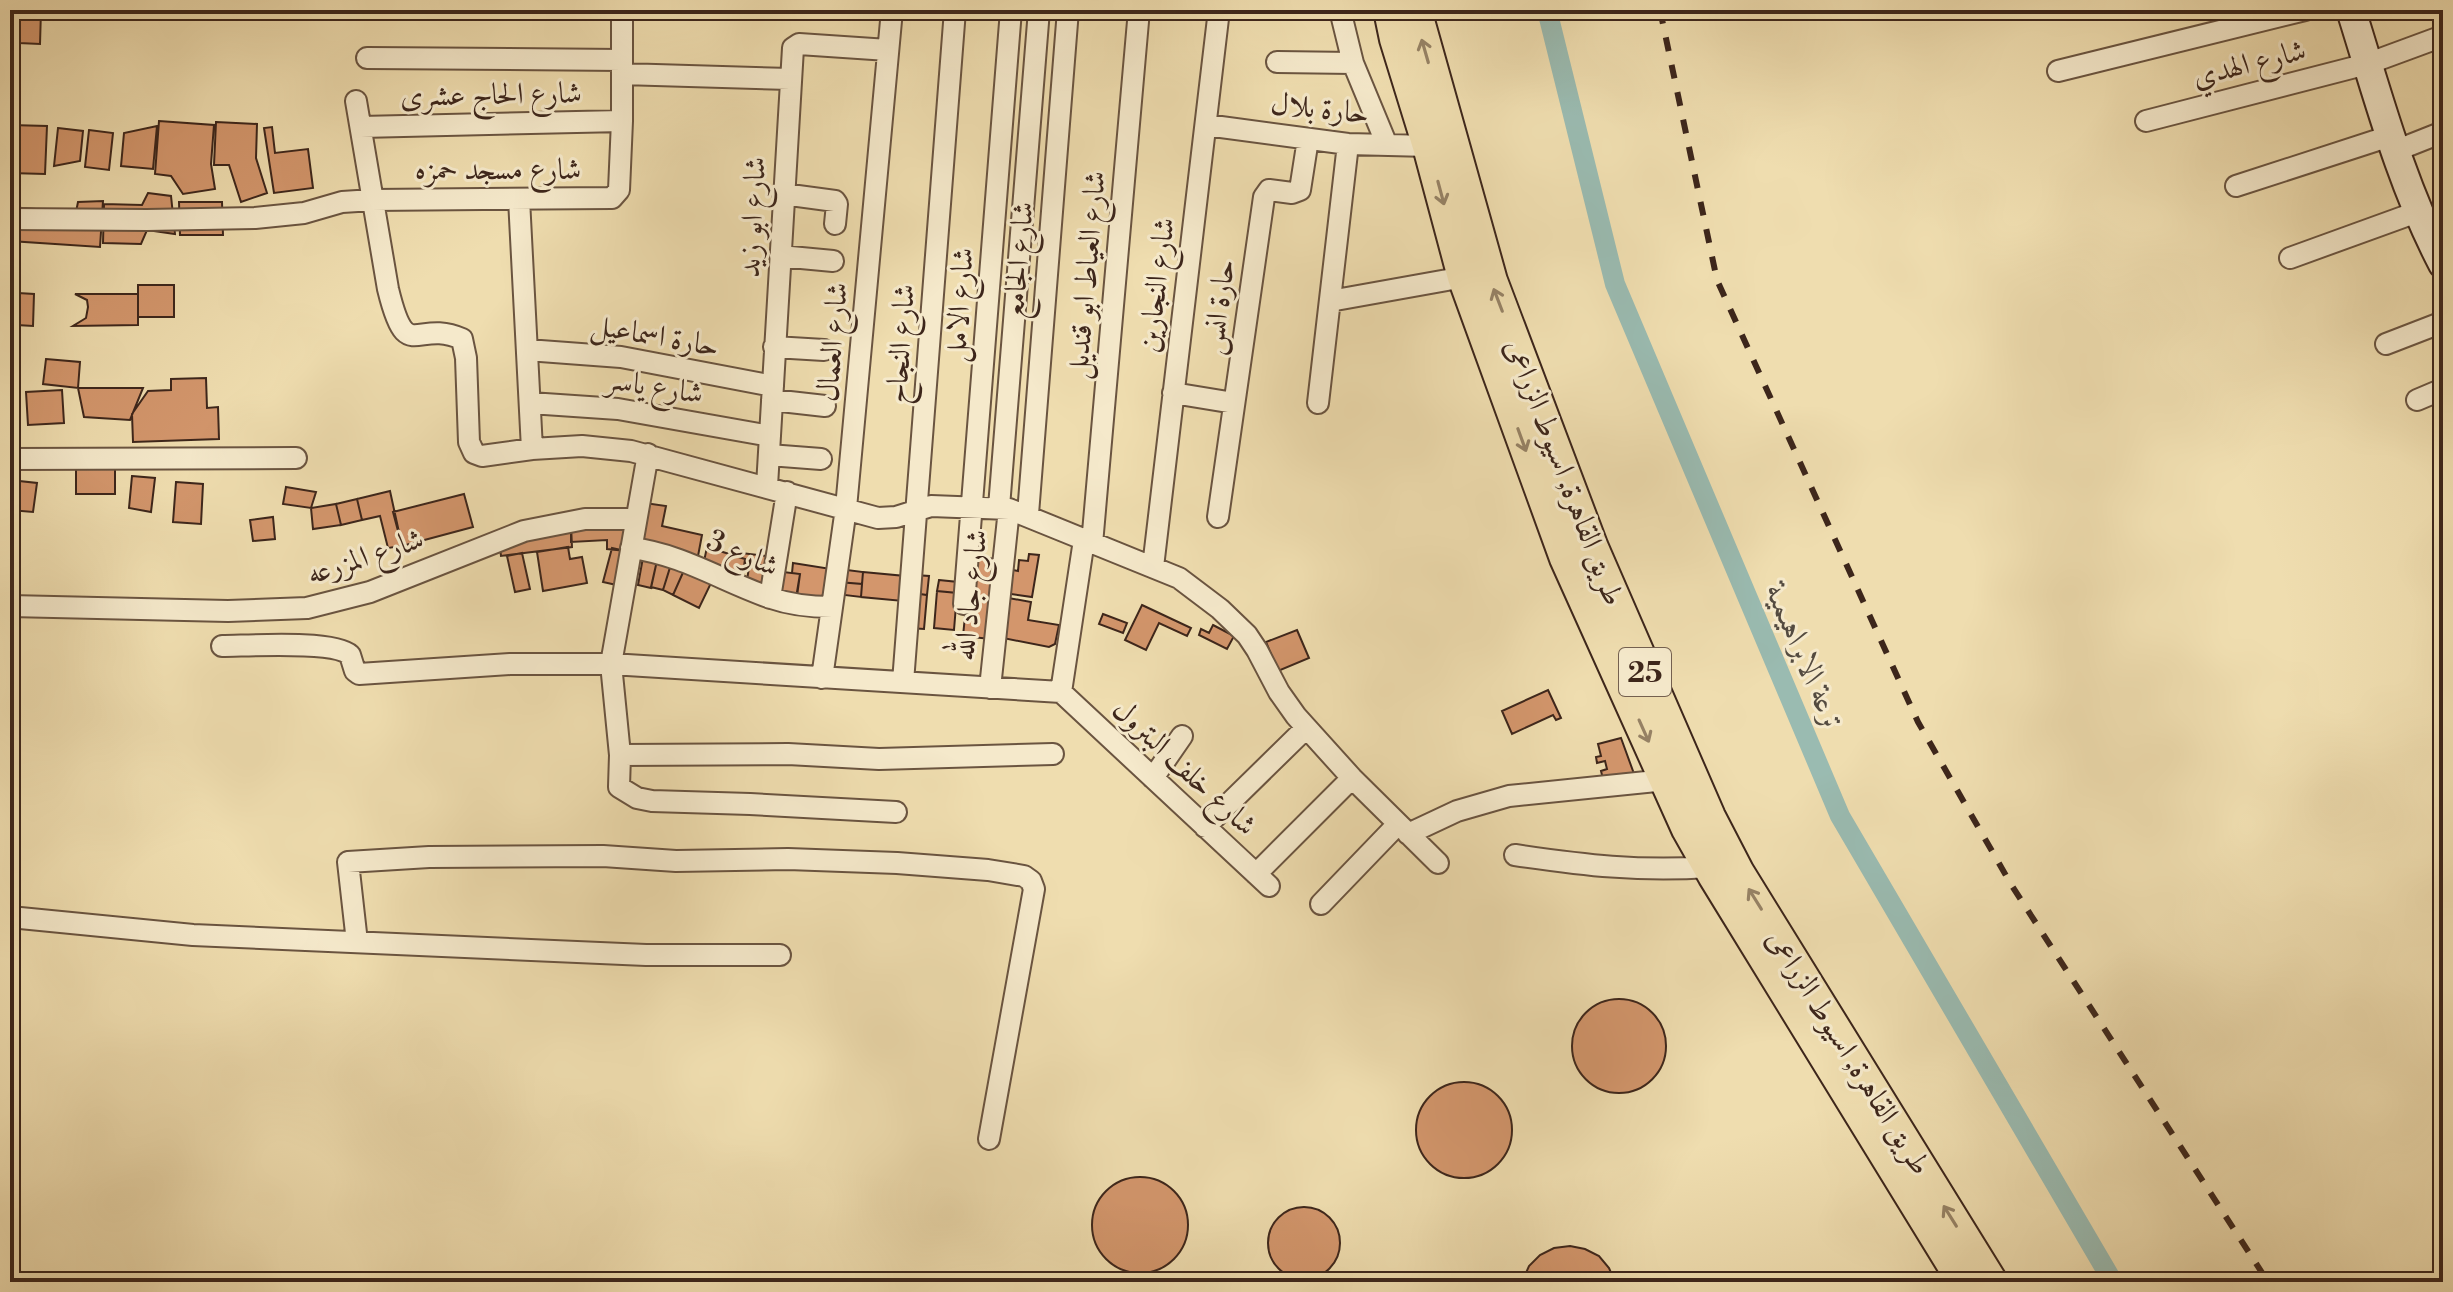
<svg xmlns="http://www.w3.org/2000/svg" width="2453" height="1292" viewBox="0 0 2453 1292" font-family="'Libre Bodoni',Amiri,serif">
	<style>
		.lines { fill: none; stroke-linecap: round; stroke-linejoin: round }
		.canal { stroke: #9abbb1; stroke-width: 20 }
		.building { fill: #d3966c; stroke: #3d261b; stroke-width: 2 }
		.minor-casing { stroke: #6a5440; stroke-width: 24 }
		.secondary-casing { stroke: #3d261b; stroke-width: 32 }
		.trunk-casing { stroke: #3d261b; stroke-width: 36 }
		.minor { stroke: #f5e9cb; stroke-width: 20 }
		.secondary { stroke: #f5e9cb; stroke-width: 28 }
		.trunk { stroke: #efddaf; stroke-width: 32 }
		.rail { stroke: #3d261b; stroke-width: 6; stroke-dasharray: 14 14; stroke-linecap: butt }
		.oneway { stroke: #968265 }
		.labels { text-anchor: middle; stroke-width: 6; stroke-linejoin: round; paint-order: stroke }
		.shield { fill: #f5e9cb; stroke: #746050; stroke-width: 2 }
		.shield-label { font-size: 28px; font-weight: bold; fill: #3d261b }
		.street-label { font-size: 30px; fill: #3d261b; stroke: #f5e9cb }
		.water-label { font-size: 32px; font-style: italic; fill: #544b40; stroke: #f5e9cb }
	</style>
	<rect width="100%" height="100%" fill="#efddaf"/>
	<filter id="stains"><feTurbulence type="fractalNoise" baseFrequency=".0025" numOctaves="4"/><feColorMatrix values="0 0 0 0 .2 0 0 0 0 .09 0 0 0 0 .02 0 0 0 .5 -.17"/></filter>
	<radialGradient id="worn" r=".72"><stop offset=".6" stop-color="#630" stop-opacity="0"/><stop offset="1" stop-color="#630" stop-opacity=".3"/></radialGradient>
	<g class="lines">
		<path class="canal" d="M 1547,10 L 1615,284 L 1840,816 L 2113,1282"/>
	</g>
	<path class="building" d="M 10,10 L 20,10 L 19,43 L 10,43 Z
		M 20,10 L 41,10 L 40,44 L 19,43 Z
		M 159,121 L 214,125 L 211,164 L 215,189 L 183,194 L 171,176 L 155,174 Z
		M 216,122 L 257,124 L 256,158 L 267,193 L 241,202 L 229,165 L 214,165 Z
		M 10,125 L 47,126 L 45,174 L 10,173 Z
		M 157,126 L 153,169 L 121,166 L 124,133 Z
		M 272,127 L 275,153 L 308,149 L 313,188 L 274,193 L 264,128 Z
		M 58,128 L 83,131 L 80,161 L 54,166 Z
		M 89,130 L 113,133 L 109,170 L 85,167 Z
		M 148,193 L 171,196 L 175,234 L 147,230 L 141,244 L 103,243 L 104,204 L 142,205 Z
		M 103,201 L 100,247 L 10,241 L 10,207 L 76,212 L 78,202 Z
		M 179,202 L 222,202 L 223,235 L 180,235 Z
		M 138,285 L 174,285 L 174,317 L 138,317 Z
		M 18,293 L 34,294 L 33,326 L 17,325 Z
		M 75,294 L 138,294 L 138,325 L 73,326 L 86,318 L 88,307 L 87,300 Z
		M 46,359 L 80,362 L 78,388 L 43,384 Z
		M 206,378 L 207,408 L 218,407 L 219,439 L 133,442 L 132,414 L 148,391 L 171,390 L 171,379 Z
		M 78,388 L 143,388 L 130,420 L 84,417 Z
		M 62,390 L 64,423 L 28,425 L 26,392 Z
		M 76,460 L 115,460 L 115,494 L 76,494 Z
		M 132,476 L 155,478 L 151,512 L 129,508 Z
		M 10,480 L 37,483 L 33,512 L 10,510 Z
		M 176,482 L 203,484 L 201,524 L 173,522 Z
		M 286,487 L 316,492 L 311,508 L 283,504 Z
		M 390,491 L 402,546 L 388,548 L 380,516 L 362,520 L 357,499 Z
		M 464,494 L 473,527 L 402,546 L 393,512 Z
		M 357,499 L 362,520 L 341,525 L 336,504 Z
		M 638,502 L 666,506 L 662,526 L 702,535 L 698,556 L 691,557 L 633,544 Z
		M 336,504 L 341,525 L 313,529 L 311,508 Z
		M 273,517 L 275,539 L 253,541 L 250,520 Z
		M 629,522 L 626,551 L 607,549 L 607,540 L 571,542 L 571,525 Z
		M 571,525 L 572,547 L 501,556 L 498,534 Z
		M 568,547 L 570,559 L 582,557 L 587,583 L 543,591 L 537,552 Z
		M 707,547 L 745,559 L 741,589 L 702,571 Z
		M 612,548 L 626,551 L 621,586 L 603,582 Z
		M 644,552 L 658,556 L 651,588 L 638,585 Z
		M 733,552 L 767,556 L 765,566 L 745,563 L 745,559 L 732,555 Z
		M 522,553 L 530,589 L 515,592 L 507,556 Z
		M 1029,554 L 1039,555 L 1032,597 L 1004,593 L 1008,569 L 1018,571 L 1019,560 L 1028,561 Z
		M 658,556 L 672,561 L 663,590 L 651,587 Z
		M 971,557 L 997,559 L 990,639 L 963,636 Z
		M 672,561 L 685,568 L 673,595 L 663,590 Z
		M 793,563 L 831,569 L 823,602 L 796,598 L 800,574 L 792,573 Z
		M 749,567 L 765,569 L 762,589 L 746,587 Z
		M 685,568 L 712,581 L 699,608 L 673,595 Z
		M 839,569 L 863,572 L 862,584 L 838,582 Z
		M 775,571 L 800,574 L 797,596 L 772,592 Z
		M 863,572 L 905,576 L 903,601 L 861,597 Z
		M 915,575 L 929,576 L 927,595 L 913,593 Z
		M 939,580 L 958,582 L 957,593 L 937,591 Z
		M 838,582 L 862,584 L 861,597 L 836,594 Z
		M 937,591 L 957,593 L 954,630 L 934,628 Z
		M 913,593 L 927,595 L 924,629 L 909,628 Z
		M 1003,597 L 1031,602 L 1028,620 L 1059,625 L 1055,644 L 1049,647 L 998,637 Z
		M 1142,605 L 1191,628 L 1187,636 L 1159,623 L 1146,650 L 1125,640 Z
		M 1103,614 L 1127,623 L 1123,633 L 1099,624 Z
		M 1213,625 L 1234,636 L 1227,649 L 1199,635 L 1201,629 L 1209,633 Z
		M 1297,630 L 1309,658 L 1278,671 L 1266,642 Z
		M 1548,690 L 1561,718 L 1556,720 L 1553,715 L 1512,734 L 1502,711 Z
		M 1621,738 L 1637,782 L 1604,783 L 1601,771 L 1607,769 L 1605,761 L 1597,763 L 1596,757 L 1601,756 L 1598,744 Z
		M1572 1046a47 47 0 1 1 94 0a47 47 0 1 1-94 0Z
		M1416 1130a48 48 0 1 1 96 0a48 48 0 1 1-96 0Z
		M1092 1225a48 48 0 1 1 96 0a48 48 0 1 1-96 0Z
		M1268 1243a36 36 0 1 1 72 0a36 36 0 1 1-72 0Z
		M 1570,1246 L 1585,1249 L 1599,1256 L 1609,1268 L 1615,1282 L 1522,1282 L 1529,1266 L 1540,1255 L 1554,1248 Z
		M 1038,1272 L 1050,1272 L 1061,1275 L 1072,1282 L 1021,1282 L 1027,1276 Z"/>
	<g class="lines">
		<g class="minor-casing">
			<path id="minor" d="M 1340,10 L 1353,63 L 1387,145
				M 367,58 L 622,60
				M 1277,62 L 1353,63
				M 2058,71 L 2305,10
				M 622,74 L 790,79
				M 356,101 L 388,289 C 407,367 415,318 462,339 L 466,358 L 469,442 L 474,453 L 482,456 L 532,449 L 582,446 L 631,451 L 878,518 L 896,517 L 931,506 L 1009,509 L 1179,578 L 1220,609 L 1247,635 L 1257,650 L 1279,692 L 1296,716 L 1352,778 L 1438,863
				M 2146,121 L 2367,64 L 2443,36
				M 1206,125 L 1348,144 L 1429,146
				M 361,127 L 622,121
				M 2395,151 L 2443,132
				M 2236,186 L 2390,136
				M 783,194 L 835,201 L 837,204 L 835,224
				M 519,199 L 532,449
				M 10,219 L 147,220 L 255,218 L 304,213 L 342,202 L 373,200 L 612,198 L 619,190 L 622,121 L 622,10
				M 780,256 L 833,261
				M 2290,258 L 2417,212
				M 1330,301 L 1464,277
				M 2386,344 L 2443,322
				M 774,347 L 824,350
				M 527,350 L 621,357 L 773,386
				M 1173,393 L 1234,403
				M 772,400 L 825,406
				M 2417,400 L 2443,389
				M 530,403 L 618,409 L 770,436
				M 1318,403 L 1348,144
				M 648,454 L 611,664 L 620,755 L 619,787 L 637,798 L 652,801 L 750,804 L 896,812
				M 769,455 L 821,459
				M 10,459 L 296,458
				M 767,486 L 793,48 L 799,44 L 888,50
				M 999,507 L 1039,10
				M 1028,514 L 1068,10
				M 1218,517 L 1264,197 L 1269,190 L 1292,193 L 1300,190 L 1308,139
				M 1092,544 L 1139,10
				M 631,548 C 682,554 724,582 771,598 C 791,605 811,607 832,607
				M 1153,567 L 1219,10
				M 770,598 L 787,492
				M 964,604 L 1011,10
				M 10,606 L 228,611 L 307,608 L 370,592 L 524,531 L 585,519 L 636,519
				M 222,646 C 247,646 334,640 350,655 L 355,671 L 359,674 L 510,664 L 611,664 L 1061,692
				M 822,678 L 846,508 L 892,10
				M 903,682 L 955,10
				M 990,688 L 1009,509
				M 1061,692 L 1269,886
				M 1061,692 L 1084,540
				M 620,755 L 788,754 L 879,759 L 1053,754
				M 1153,778 L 1182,736
				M 1205,827 L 1306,728
				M 1408,834 L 1457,811 L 1509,796 L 1666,780
				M 1515,855 C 1584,865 1639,872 1709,867
				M 1256,874 L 1352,778
				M 1321,904 L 1398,824
				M 10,917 L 193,935 L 646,955 L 780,955
				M 357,942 L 348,862 L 429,857 L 603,856 L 676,861 L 788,859 L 897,863 L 988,870 L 1024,876 L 1031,881 L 1034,889 L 989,1139"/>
		</g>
		<g class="secondary-casing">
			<path id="secondary" d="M 2351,10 C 2378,96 2401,184 2443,264"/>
		</g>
		<g class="trunk-casing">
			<path id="trunk" d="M 1390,10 L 1396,39 L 1429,146 L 1464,277 L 1566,558 L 1688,829 L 1714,875 L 1964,1282
				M 1415,10 L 1491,281 L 1592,548 L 1709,817 L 1738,873 L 1991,1282"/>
		</g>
		<use href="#minor" class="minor"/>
		<use href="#secondary" class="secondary"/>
		<use href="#trunk" class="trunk"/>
		<path class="rail" d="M 1660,10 L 1717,280 L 1918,722 L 2012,886 L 2268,1282"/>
	</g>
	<defs><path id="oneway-shaft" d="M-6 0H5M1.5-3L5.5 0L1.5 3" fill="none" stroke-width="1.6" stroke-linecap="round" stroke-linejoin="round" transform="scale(2)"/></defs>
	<g class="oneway">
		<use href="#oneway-shaft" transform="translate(1425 51) rotate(-106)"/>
		<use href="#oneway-shaft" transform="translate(1441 193) rotate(75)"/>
		<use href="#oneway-shaft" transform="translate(1498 300) rotate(-111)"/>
		<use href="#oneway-shaft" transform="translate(1522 440) rotate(70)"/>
		<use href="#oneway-shaft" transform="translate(1644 731) rotate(66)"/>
		<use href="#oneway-shaft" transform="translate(1755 899) rotate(-122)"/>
		<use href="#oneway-shaft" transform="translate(1950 1216) rotate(-122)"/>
	</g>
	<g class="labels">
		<rect class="shield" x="1619" y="648" width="52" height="48" rx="6"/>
		<g class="shield-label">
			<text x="1645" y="682">25</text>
		</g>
		<g class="street-label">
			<text transform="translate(2249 63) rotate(-14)" y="10">شارع الهدي</text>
			<text transform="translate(491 94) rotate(-1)" y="10">شارع الحاج عشرى</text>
			<text transform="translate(1320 108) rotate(6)" y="10">حارة بلال</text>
			<text x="498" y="179">شارع مسجد حمزه</text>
			<text transform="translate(752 217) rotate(-87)" y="10">شارع ابو زيد</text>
			<text transform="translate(1018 260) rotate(-85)" y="10">شارع الجامع</text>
			<text transform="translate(1086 275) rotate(-85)" y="10">شارع العياط ابو قنديل</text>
			<text transform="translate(1156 285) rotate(-83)" y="10">شارع النجارين</text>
			<text transform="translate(959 305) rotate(-86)" y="10">شارع الامل</text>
			<text transform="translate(1218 307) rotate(-82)" y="10">حارة انس</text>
			<text transform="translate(655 335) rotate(10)" y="10">حارة اسماعيل</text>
			<text transform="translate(832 342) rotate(-85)" y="10">شارع العمال</text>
			<text transform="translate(900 344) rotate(-86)" y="10">شارع النجاح</text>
			<text transform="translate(655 386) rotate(9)" y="10">شارع ياسر</text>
			<text transform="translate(1565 472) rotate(69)" y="10">طريق القاهرة, اسيوط الزراعى</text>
			<text transform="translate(743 553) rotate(23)" y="10">شارع 3</text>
			<text transform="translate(365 556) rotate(-18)" y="10">شارع المزرعه</text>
			<text transform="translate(970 595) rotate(-84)" y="10">شارع جاد الله</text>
			<text transform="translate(1185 767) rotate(43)" y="10">شارع خلف البترول</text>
			<text transform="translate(1849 1052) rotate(58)" y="10">طريق القاهرة, اسيوط الزراعى</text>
		</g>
		<g class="water-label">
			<text transform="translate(1806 657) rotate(67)" y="11">ترعة الابراهيمية</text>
		</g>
	</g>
	<rect width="2453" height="1292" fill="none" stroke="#efddaf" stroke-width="40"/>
	<rect x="12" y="12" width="2429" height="1268" fill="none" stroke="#3d261b" stroke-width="4"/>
	<rect x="20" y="20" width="2413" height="1252" fill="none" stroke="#3d261b" stroke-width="2"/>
	<rect width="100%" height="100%" filter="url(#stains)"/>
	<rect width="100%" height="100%" fill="url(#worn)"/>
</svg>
